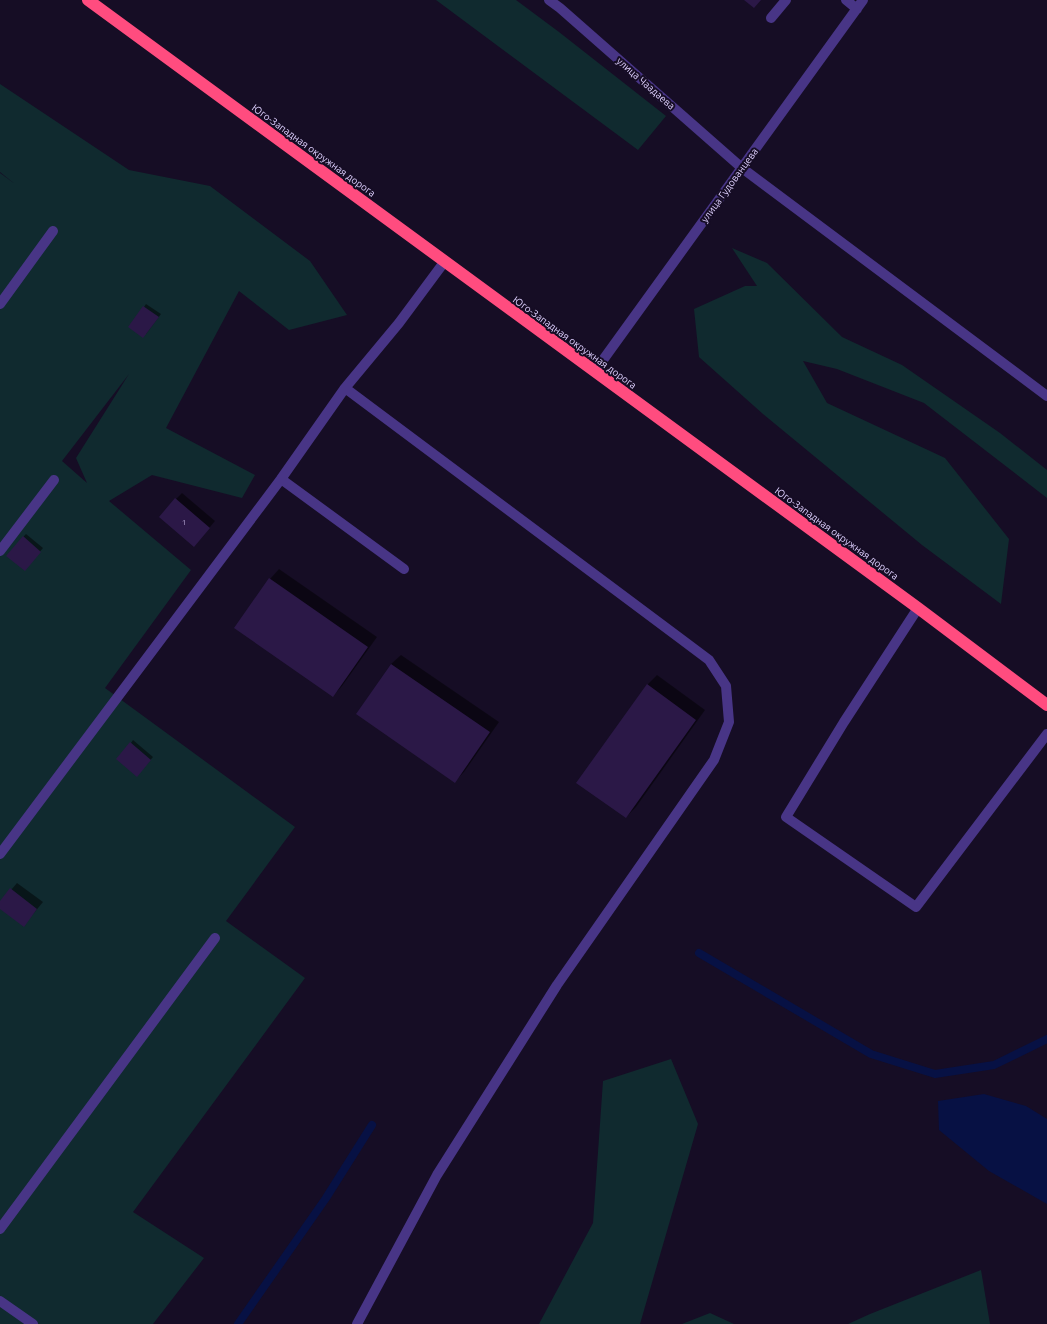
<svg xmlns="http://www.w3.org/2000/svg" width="1047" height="1324" viewBox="0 0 1047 1324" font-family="Ubuntu,sans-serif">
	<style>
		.green { fill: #102a2f; fill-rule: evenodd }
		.water { fill: #071144 }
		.shadow { fill: #0007 }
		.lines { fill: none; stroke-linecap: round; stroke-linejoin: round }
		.stream { stroke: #071144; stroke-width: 8 }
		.building { fill: #2b1847 }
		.minor { stroke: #483586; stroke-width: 10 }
		.highway { stroke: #ff4c7f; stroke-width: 12 }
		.labels { text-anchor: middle; stroke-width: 4; stroke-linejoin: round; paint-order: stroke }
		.number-label { font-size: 8px; fill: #b2a3d1 }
		.street-label { font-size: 10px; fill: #dfd1ff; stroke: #160d25 }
	</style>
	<rect width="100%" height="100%" fill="#160d25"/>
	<path class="green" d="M 436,0 L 516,0 L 559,32 L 666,116 L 638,150 Z
		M 0,84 L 129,170 L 210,186 L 310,261 L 347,315 L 289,330 L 239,291 L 166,428 L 255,475 L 242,498 L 152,475 L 109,501 L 191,570 L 105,688 L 295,827 L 226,921 L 305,978 L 133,1212 L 204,1258 L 153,1324 L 0,1324 L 0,173 L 15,184 L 0,172 ZM 129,374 L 76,458 L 87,483 L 62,461 Z
		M 732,248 L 767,263 L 842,337 L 902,365 L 1000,433 L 1047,470 L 1047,498 L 924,403 L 837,369 L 803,361 L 827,403 L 945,458 L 1009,539 L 1001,604 L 922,545 L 763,414 L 699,357 L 694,309 L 745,286 L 757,286 Z
		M 671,1059 L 698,1124 L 640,1324 L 539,1324 L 593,1223 L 603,1081 Z
		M 981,1270 L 990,1324 L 848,1324 L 870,1314 Z
		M 710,1313 L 734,1324 L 682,1324 Z"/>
	<path class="water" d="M 984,1094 L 1026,1106 L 1047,1119 L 1047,1204 L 989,1171 L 939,1130 L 938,1101 Z"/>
	<path class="shadow" d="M 146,304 L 161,314 L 146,334 L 144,307 Z
		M 182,493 L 215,521 L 200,539 L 176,499 Z
		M 26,534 L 43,548 L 27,567 L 23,537 Z
		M 279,569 L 377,637 L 342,686 L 333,696 L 270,579 Z
		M 401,655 L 499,722 L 464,772 L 455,781 L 357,713 L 391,664 Z
		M 657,675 L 705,710 L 636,807 L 626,817 L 647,685 Z
		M 133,740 L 153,757 L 139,773 L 131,743 Z
		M 17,883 L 43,902 L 24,925 L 0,907 L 0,903 Z"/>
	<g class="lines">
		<path class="stream" d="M 699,953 L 871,1054 L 935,1074 L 994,1065 L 1047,1039
			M 238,1324 L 326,1198 L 372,1125"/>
	</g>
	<path class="building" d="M 744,0 L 761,0 L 754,8 Z
		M 143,306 L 159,317 L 143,338 L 128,327 Z
		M 175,498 L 210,528 L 194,547 L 159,517 Z
		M 23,536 L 41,552 L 25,571 L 6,556 Z
		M 269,578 L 368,647 L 333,697 L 234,628 Z
		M 391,664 L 490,732 L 455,783 L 356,714 Z
		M 647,684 L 696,720 L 626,818 L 576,783 Z
		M 130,742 L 151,760 L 137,777 L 116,759 Z
		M 10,888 L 37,909 L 24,927 L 0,909 L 0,901 Z"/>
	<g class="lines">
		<path class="minor" d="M 549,0 L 560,8 L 742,168 L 1047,396
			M 846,0 L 857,9
			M 771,18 L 786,0
			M 0,304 L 53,231
			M 595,371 L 863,0
			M 345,388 L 677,636 L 709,660 L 726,686 L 729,722 L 714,760 L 557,985 L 437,1175 L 357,1324
			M 281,479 L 404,569
			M 0,551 L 54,480
			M 918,608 L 844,722 L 786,817 L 916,907 L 1047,734
			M 0,854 L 281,479 L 345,388 L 399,323 L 445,261
			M 0,1229 L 215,938
			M 0,1301 L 33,1324"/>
		<path class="highway" d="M 88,0 L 918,608 L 1047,705"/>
	</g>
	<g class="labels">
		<g class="number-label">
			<text x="184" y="525">1</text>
		</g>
		<g class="street-label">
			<text transform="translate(646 83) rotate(41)" y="4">улица Чаадаева</text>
			<text transform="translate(314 150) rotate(36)" y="4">Юго-Западная окружная дорога</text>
			<text transform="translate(729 185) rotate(-54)" y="4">улица Гудованцева</text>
			<text transform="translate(575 342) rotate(36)" y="4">Юго-Западная окружная дорога</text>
			<text transform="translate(837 533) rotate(36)" y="4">Юго-Западная окружная дорога</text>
		</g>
	</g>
</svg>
